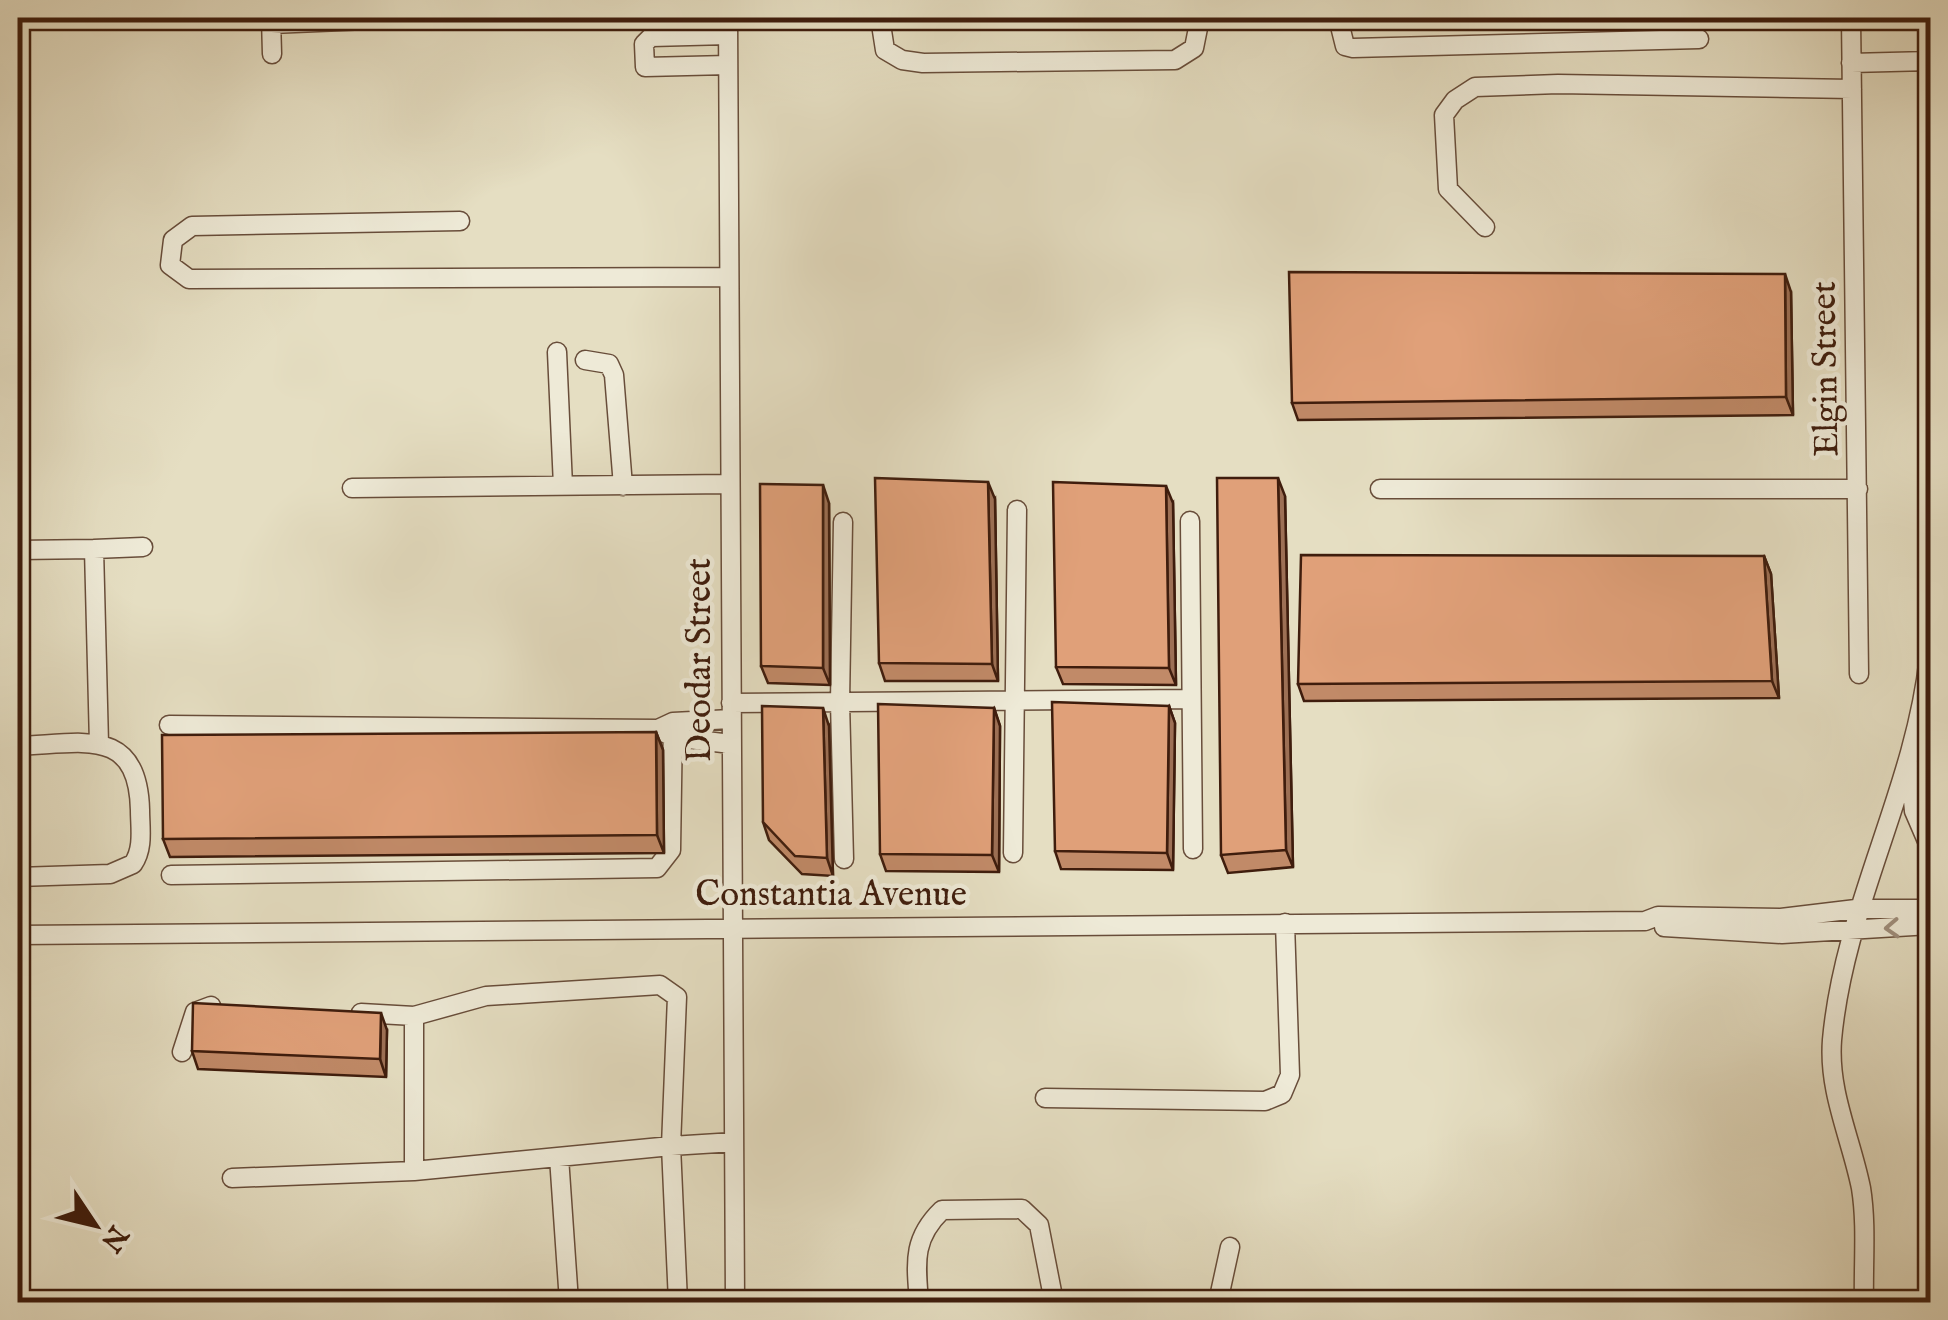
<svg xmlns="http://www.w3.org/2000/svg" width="1948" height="1320" viewBox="0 0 1948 1320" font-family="'IM FELL English',serif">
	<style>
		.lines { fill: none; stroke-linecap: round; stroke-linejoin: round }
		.minor-casing { stroke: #684d3a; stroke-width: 21 }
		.minor { stroke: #eeead7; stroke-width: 18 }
		.wall { fill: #c18a68; stroke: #3f1d0d; stroke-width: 2.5 }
		.shaded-wall { fill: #9d7055; stroke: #3f1d0d; stroke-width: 2.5 }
		.building { fill: #e0a079; stroke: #3f1d0d; stroke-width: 2.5 }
		.oneway { stroke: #9f8e7c }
		.labels { text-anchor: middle; stroke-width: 9; stroke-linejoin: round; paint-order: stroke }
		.street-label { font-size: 35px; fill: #3f1d0d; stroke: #eeead7 }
	</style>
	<rect width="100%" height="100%" fill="#e5dec2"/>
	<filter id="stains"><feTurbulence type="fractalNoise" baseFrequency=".002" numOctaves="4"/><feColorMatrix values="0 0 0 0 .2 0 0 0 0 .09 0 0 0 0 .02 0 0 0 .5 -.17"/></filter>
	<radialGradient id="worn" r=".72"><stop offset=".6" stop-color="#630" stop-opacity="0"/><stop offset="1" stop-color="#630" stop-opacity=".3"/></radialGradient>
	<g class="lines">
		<g class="minor-casing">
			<path id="minor" d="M 271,18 L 272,54
				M 728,18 L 735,1302
				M 880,18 L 885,50 L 902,60 L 923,63 L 1175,60 L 1194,48 L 1200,18
				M 1338,18 L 1345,46 L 1353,48 L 1699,39
				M 1851,18 L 1859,674
				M 271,24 L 414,18
				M 728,35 L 651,37 L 644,44 L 645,67 L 728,65
				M 1851,63 L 1929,61
				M 460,221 L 192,226 L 173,240 L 170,265 L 189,279 L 729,277
				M 1485,227 L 1448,189 L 1444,115 L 1455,100 L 1475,87 L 1558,84 L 1852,89
				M 557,352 L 563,486
				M 585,360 L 609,364 L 614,375 L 623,486
				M 352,488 L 730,484
				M 1380,489 L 1858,489
				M 1190,521 L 1193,849
				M 843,522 L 840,702 L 844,859
				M 18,550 L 94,549
				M 731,703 L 1189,699
				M 169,725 L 658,729 L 673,722 L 731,719
				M 663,732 L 672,737 L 731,744
				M 99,744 L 94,549 L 143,547
				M 18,746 C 81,744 138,725 140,810 C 140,828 144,848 133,864 L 110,874 L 18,877
				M 1910,767 L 1914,811 L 1930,848
				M 1013,853 L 1017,510
				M 171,875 L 657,868 L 671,850 L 673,722
				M 1664,927 L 1782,934 L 1930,925
				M 18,935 L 1645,921 L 1658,916 L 1781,918 L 1856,909 L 1930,909
				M 361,1013 L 414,1016 L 486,996 L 660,985 L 677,997 L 671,1146 L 734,1142
				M 414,1016 L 414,1171 L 671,1146 L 678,1302
				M 182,1052 L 195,1012 L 211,1006
				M 1045,1098 L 1265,1101 L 1282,1094 L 1290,1075 L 1285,923
				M 559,1157 L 569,1302
				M 232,1178 L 414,1171
				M 919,1302 C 916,1263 912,1239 942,1210 L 1022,1209 L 1039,1225 L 1054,1302
				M 1218,1302 L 1230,1247
				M 1864,1302 C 1863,1265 1867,1225 1861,1188 C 1851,1138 1828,1092 1832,1040 C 1844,906 1915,789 1929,657 L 1929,18"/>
		</g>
		<use href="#minor" class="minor"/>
	</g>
	<path class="wall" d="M 1791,292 L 1793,415 L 1298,420 L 1292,403 Z
		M 1285,496 L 1293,867 L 1228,873 L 1221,855 Z
		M 995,499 L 998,681 L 885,681 L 879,663 Z
		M 829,503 L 830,685 L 768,683 L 761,666 Z
		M 1173,503 L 1176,685 L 1063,684 L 1056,667 Z
		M 1764,556 L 1771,574 L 1779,698 L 1304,701 L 1298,684 Z
		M 1169,706 L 1175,723 L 1173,870 L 1061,869 L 1055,851 Z
		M 994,708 L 1000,726 L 999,872 L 886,871 L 880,854 Z
		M 829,726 L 833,876 L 802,874 L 769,840 L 763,822 Z
		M 656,732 L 663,750 L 664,853 L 170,857 L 163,839 Z
		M 387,1030 L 386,1077 L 198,1069 L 192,1051 Z"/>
	<path class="shaded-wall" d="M 1785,274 L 1791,292 L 1793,415 L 1786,397 Z
		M 1278,478 L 1285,496 L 1293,867 L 1286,850 Z
		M 988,482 L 995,499 L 998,681 L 992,664 Z
		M 823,485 L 829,503 L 830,685 L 823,668 Z
		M 1166,486 L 1173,503 L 1176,685 L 1169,668 Z
		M 1764,556 L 1771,574 L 1779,698 L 1772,681 Z
		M 1169,706 L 1175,723 L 1173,870 L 1167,853 Z
		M 823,708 L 829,726 L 833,876 L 827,858 Z
		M 994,708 L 1000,726 L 999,872 L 992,855 Z
		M 656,732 L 663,750 L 664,853 L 657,835 Z
		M 381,1013 L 387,1030 L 386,1077 L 380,1059 Z"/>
	<path class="building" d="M 1289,272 L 1785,274 L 1786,397 L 1292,403 Z
		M 875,478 L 988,482 L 992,664 L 879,663 Z
		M 1217,478 L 1278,478 L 1286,850 L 1221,855 Z
		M 1053,482 L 1166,486 L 1169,668 L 1056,667 Z
		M 760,484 L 823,485 L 823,668 L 761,666 Z
		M 1301,555 L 1764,556 L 1772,681 L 1298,684 Z
		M 1052,702 L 1169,706 L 1167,853 L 1055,851 Z
		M 878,704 L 994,708 L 992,855 L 880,854 Z
		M 762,706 L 823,708 L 827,858 L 795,856 L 763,822 Z
		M 656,732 L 657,835 L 163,839 L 162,735 Z
		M 193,1003 L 381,1013 L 380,1059 L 192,1051 Z"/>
	<defs><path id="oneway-chevron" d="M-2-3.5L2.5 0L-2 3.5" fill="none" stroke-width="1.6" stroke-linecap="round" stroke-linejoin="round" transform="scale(2.5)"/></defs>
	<use class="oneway" href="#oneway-chevron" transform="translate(1892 928) rotate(177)"/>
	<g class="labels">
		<g class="street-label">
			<text transform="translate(1824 369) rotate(-91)" y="12">Elgin Street</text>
			<text transform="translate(698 660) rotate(-90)" y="12">Deodar Street</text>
			<text x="831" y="905">Constantia Avenue</text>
		</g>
	</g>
	<rect width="1948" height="1320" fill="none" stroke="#e5dec2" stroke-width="60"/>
	<rect x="20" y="20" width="1908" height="1280" fill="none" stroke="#3f1d0d" stroke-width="5"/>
	<rect x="30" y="30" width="1888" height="1260" fill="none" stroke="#3f1d0d" stroke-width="2.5"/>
	<g transform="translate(95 1225) rotate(125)" stroke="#eeead7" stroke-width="8" paint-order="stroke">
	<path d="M0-8L18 38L0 25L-18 38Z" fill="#3f1d0d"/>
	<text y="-15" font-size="28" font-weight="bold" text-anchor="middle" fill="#3f1d0d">N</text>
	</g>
	<rect width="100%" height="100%" filter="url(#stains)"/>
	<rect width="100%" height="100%" fill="url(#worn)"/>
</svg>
